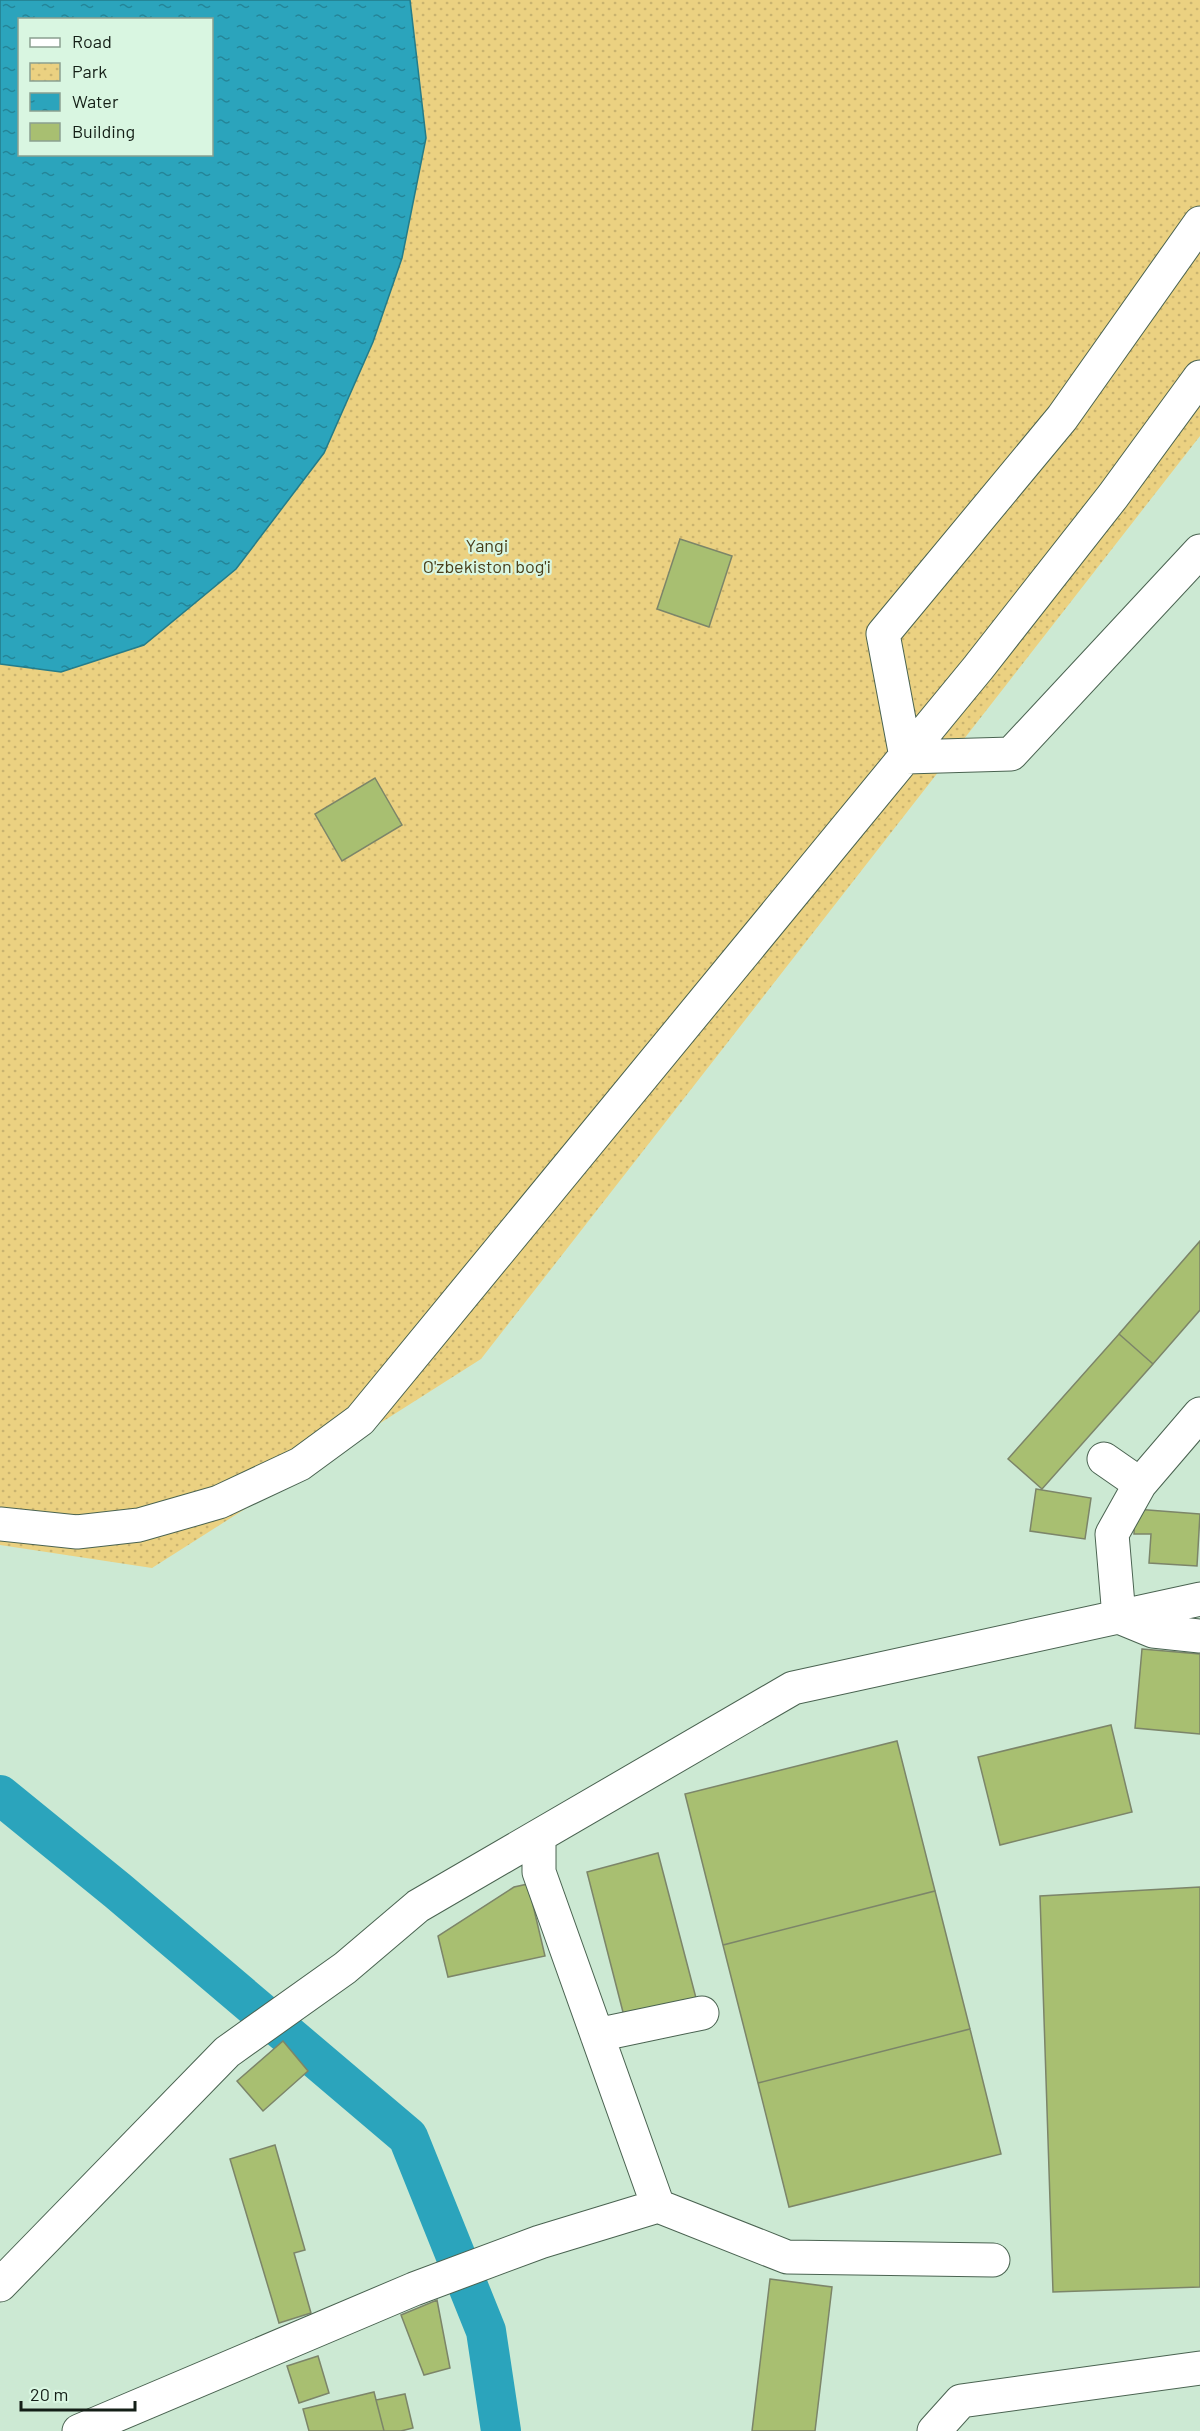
<svg xmlns="http://www.w3.org/2000/svg" width="1200" height="2431" viewBox="0 0 1200 2431" font-family="Barlow,sans-serif">
	<style>
		.park { fill: url(#park-dots); fill-rule: evenodd }
		.water { fill: url(#water-ripples); stroke: #247c8a; stroke-width: 1.5; fill-rule: evenodd }
		.lines { fill: none; stroke-linecap: round; stroke-linejoin: round }
		.canal { stroke: #2ba4bc; stroke-width: 40 }
		.building { fill: #a8bf71; stroke: #7c8569; stroke-width: 1.5 }
		.minor-casing { stroke: #4a6351; stroke-width: 35 }
		.minor { stroke: #fff; stroke-width: 33 }
		.labels { text-anchor: middle; stroke-width: 4.5; stroke-linejoin: round; paint-order: stroke }
		.park-label { font-size: 18px; fill: #483d19; stroke: #d9f6e1 }
	</style>
	<defs>
		<pattern id="park-dots" width="8" height="8" patternUnits="userSpaceOnUse" patternTransform="scale(1.5)"><rect width="8" height="8" fill="#ebd181"/><path d="M2 2h.1M6 6h.1" fill="none" stroke="#c9b36f" stroke-width="1.8" stroke-linecap="round"/></pattern>
		<pattern id="water-ripples" width="26" height="14" patternUnits="userSpaceOnUse" patternTransform="scale(1.5)"><rect width="26" height="14" fill="#2ba4bc"/><path d="M2 4q2-2 4 0t4 0M15 11q2-2 4 0t4 0" fill="none" stroke="#248598"/></pattern>
	</defs>
	<rect width="100%" height="100%" fill="#cce9d3"/>
	<path class="park" d="M 0,0 L 1200,0 L 1200,436 L 481,1359 L 152,1568 L 0,1545 ZM 20,20 L 212,20 L 212,154 L 20,154 Z"/>
	<path class="water" d="M 0,0 L 410,0 L 426,138 L 402,258 L 373,342 L 324,453 L 236,569 L 144,645 L 61,672 L 0,664 ZM 20,20 L 212,20 L 212,154 L 20,154 Z"/>
	<g class="lines">
		<path class="canal" d="M 0,1795 L 118,1891 L 408,2137 L 486,2331 L 501,2431"/>
	</g>
	<path class="building" d="M 680,539 L 732,556 L 709,627 L 657,609 Z
		M 375,778 L 402,825 L 342,861 L 315,814 Z
		M 1200,1241 L 1200,1310 L 1153,1364 L 1119,1334 Z
		M 1119,1334 L 1153,1364 L 1042,1489 L 1008,1459 Z
		M 1036,1489 L 1091,1498 L 1085,1539 L 1030,1531 Z
		M 1135,1509 L 1200,1514 L 1197,1566 L 1149,1563 L 1151,1534 L 1134,1534 Z
		M 1142,1649 L 1200,1654 L 1200,1734 L 1135,1728 Z
		M 1111,1725 L 1132,1812 L 1000,1845 L 978,1757 Z
		M 897,1741 L 935,1891 L 723,1945 L 685,1794 Z
		M 658,1853 L 696,1998 L 624,2016 L 587,1872 Z
		M 528,1884 L 545,1956 L 448,1977 L 438,1936 L 514,1887 Z
		M 1200,1887 L 1200,2287 L 1053,2292 L 1040,1896 Z
		M 935,1891 L 970,2029 L 758,2083 L 723,1945 Z
		M 970,2029 L 1001,2154 L 789,2207 L 758,2083 Z
		M 283,2041 L 308,2071 L 263,2111 L 237,2081 Z
		M 275,2145 L 305,2250 L 294,2253 L 311,2313 L 279,2323 L 230,2159 Z
		M 770,2279 L 832,2287 L 815,2431 L 752,2431 Z
		M 437,2300 L 450,2368 L 424,2375 L 401,2315 Z
		M 318,2356 L 329,2393 L 299,2403 L 287,2366 Z
		M 374,2392 L 384,2431 L 309,2431 L 303,2409 Z
		M 405,2394 L 413,2428 L 401,2431 L 384,2431 L 376,2400 Z"/>
	<g class="lines">
		<g class="minor-casing">
			<path id="minor" d="M 1200,223 L 1062,418 L 883,634 L 906,757 L 1011,754 L 1200,551
				M 1200,1414 L 1140,1484 L 1112,1534 L 1119,1617 L 1153,1631 L 1200,1636
				M 1104,1459 L 1140,1484
				M 0,1524 L 77,1532 L 139,1525 L 219,1502 L 300,1464 L 360,1420 L 978,668 L 1113,496 L 1200,377
				M 539,1836 L 539,1872 L 658,2206
				M 597,2035 L 702,2013
				M 0,2285 L 227,2052 L 345,1968 L 418,1906 L 793,1688 L 1200,1599
				M 79,2431 L 414,2289 L 540,2242 L 658,2206 L 787,2257 L 993,2260
				M 934,2431 L 961,2401 L 1200,2368"/>
		</g>
		<use href="#minor" class="minor"/>
	</g>
	<g class="labels">
		<g class="park-label">
			<text x="487" y="552">Yangi<tspan x="487" dy="21">O'zbekiston bog'i</tspan></text>
		</g>
	</g>
	<rect x="18" y="18" width="195" height="138" fill="#d9f6e1" stroke="#8aa090" stroke-width="1.5"/>
	<rect x="30" y="38" width="30" height="9" fill="#ffffff" stroke="#8aa090" stroke-width="1.5"/>
	<text x="72" y="48" font-size="18" fill="#141f17">Road</text>
	<rect x="30" y="63" width="30" height="18" fill="url(#park-dots)" stroke="#8aa090" stroke-width="1.5"/>
	<text x="72" y="78" font-size="18" fill="#141f17">Park</text>
	<rect x="30" y="93" width="30" height="18" fill="url(#water-ripples)" stroke="#8aa090" stroke-width="1.5"/>
	<text x="72" y="108" font-size="18" fill="#141f17">Water</text>
	<rect x="30" y="123" width="30" height="18" fill="#a8bf71" stroke="#8aa090" stroke-width="1.5"/>
	<text x="72" y="138" font-size="18" fill="#141f17">Building</text>
	<path d="M21 2401v9h114v-9" fill="none" stroke="#141f17" stroke-width="3"/>
	<text x="30" y="2401" font-size="18" fill="#141f17" stroke="#d9f6e1" stroke-width="4.5" paint-order="stroke">20 m</text>
</svg>
